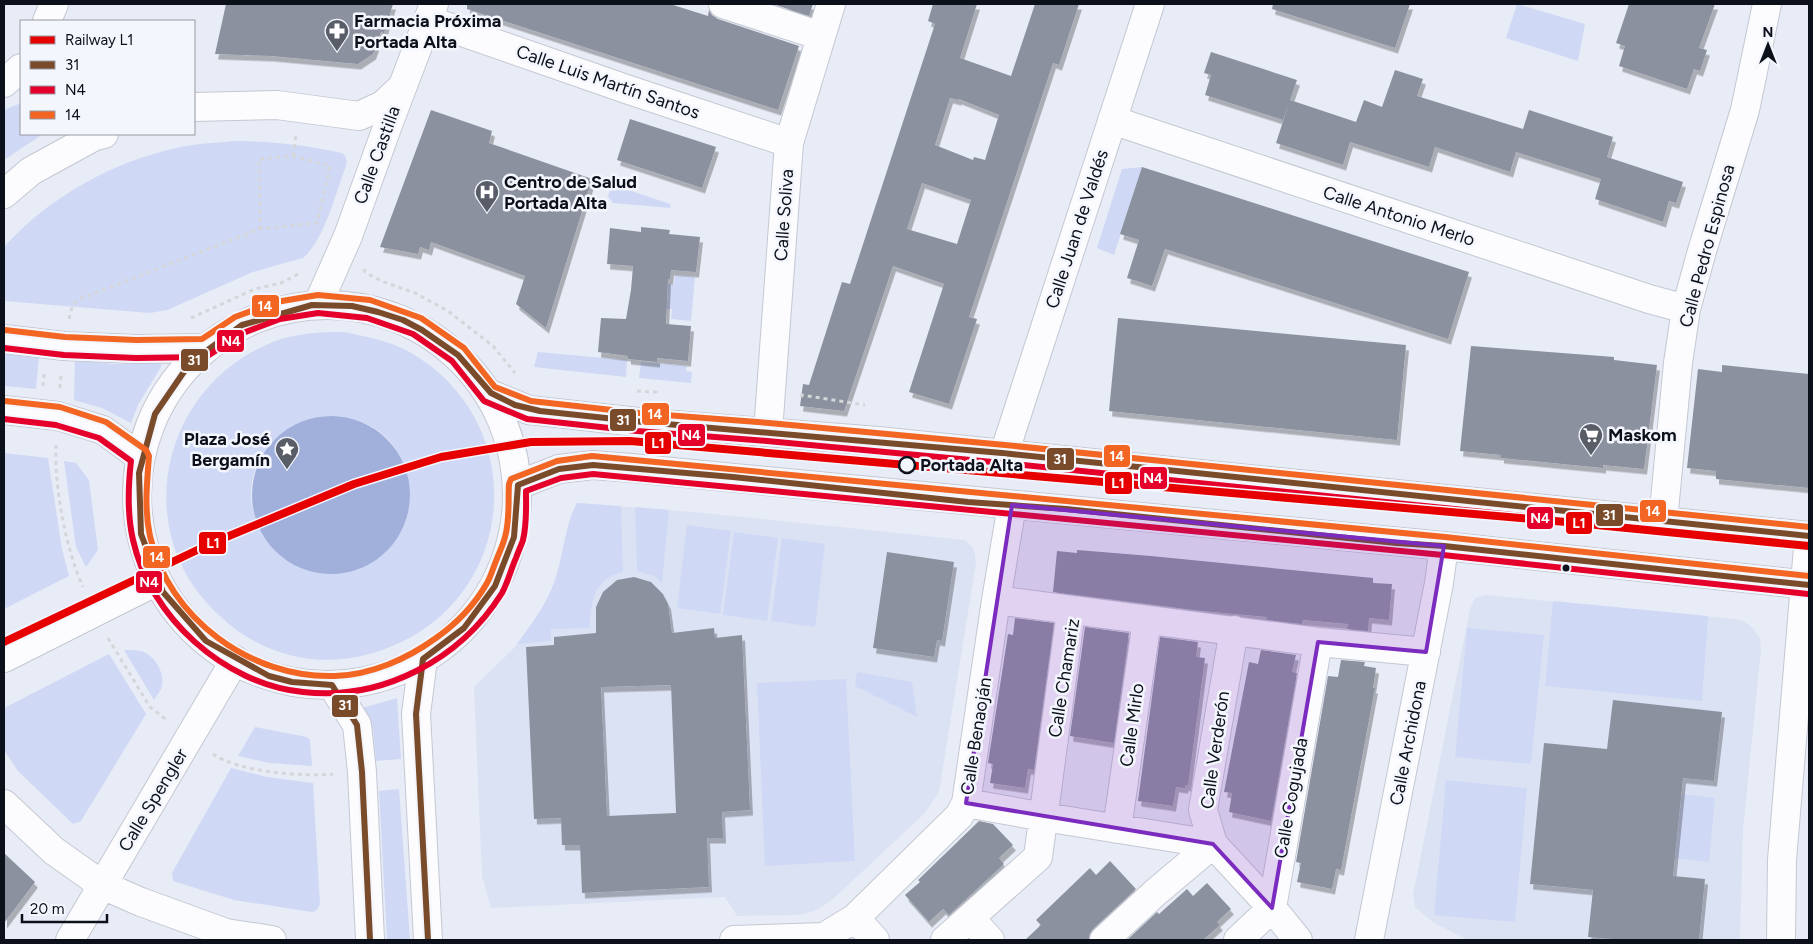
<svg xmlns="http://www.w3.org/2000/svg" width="1813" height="944" viewBox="0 0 1813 944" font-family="Figtree,sans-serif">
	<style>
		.built { fill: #dbe2f3 }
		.green { fill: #cfd9f5; fill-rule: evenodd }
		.water { fill: #a1b0db }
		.building { fill: #8c919f; fill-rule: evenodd; filter: url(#shadow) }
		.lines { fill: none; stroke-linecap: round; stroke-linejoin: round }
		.minor-casing { stroke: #c4c8d2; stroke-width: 30 }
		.major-casing { stroke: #c4c8d2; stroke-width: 30 }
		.path { stroke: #d5d6d9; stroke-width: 3; stroke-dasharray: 4 4; stroke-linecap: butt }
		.minor { stroke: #fcfcfe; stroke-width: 28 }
		.major { stroke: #fcfcfe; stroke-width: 28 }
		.bus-1-casing { stroke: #f4f6fd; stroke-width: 10 }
		.bus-2-casing { stroke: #f4f6fd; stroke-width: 10 }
		.bus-3-casing { stroke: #f4f6fd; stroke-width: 10 }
		.bus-1 { stroke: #7a4b2a; stroke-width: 6 }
		.bus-2 { stroke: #e4002b; stroke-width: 6 }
		.bus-3 { stroke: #f26522; stroke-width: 6 }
		.rail-1-casing { stroke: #f4f6fd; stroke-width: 11 }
		.rail-1 { stroke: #e60000; stroke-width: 8 }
		.marked { fill: #7b2cbf; fill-opacity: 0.2; stroke: #7b2cbf; stroke-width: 4; stroke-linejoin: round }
		.stop-dot { fill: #f4f6fd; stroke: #0c101a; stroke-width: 2.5 }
		.bus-dot { fill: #0c101a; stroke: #f4f6fd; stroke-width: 2 }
		.labels { text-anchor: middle; stroke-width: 5; stroke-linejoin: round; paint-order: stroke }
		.poi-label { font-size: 18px; font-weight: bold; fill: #0c101a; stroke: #f4f6fd; text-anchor: start }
		.street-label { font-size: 18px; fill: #0c101a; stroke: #f4f6fd }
		.stop-label { font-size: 18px; font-weight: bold; fill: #0c101a; stroke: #f4f6fd; text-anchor: start }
		.line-badge { stroke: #f4f6fd; stroke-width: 2 }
		.badge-label { font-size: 14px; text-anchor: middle; font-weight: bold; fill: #fff }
	</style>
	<defs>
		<filter id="shadow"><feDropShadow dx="3" dy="5.5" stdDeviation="0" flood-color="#0004"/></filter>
	</defs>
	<rect width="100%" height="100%" fill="#e8ecf6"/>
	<path class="built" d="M 577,503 L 704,513 L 965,540 L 974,549 L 976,563 L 939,792 L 925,813 L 832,900 L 823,906 L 812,912 L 796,915 L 737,916 L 725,897 L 491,908 L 482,876 L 474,687 L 512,650 L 530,628 L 552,591 L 558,571 L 570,519 Z
		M 1486,595 L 1734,619 L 1744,621 L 1753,628 L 1760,638 L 1761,649 L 1743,829 L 1740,940 L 1467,940 L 1433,922 L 1415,907 L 1413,895 L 1470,609 L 1475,598 Z"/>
	<path class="green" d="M 1517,4 L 1585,24 L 1578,61 L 1506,38 Z
		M 21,103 L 21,134 L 43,134 L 4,160 L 4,110 Z
		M 234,141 C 272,141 306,145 342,153 C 347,157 347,161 346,166 C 336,192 324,241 303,258 L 253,272 L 167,310 L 150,313 L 4,301 L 4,247 C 50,196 114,161 181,147 C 199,143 217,143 234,141 Z
		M 1142,167 L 1114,255 L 1097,248 L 1122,169 Z
		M 617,186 L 670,204 L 671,206 L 670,208 L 613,203 L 608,196 L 610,190 Z
		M 675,275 L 695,277 L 691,321 L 671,319 L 672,309 L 666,309 L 668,284 L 674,284 Z
		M 344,332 C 367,337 392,341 413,354 C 533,426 517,601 385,649 C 358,659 327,663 298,657 C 269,651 242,637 221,617 C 128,535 159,387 273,342 C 295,333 320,332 344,332 ZM 325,416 C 337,418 351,418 362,422 C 412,441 426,512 389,548 C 367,570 332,582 302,568 C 296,565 290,559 284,555 C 275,547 266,541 261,531 C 232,478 270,425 325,416 Z
		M 4,352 L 39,356 L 36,389 L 4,386 Z
		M 538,352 L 627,360 L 626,377 L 534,367 Z
		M 75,359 L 112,364 L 154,362 L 162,365 L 138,405 L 131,423 L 102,408 L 74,400 Z
		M 641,362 L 687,366 L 686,371 L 692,372 L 691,383 L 639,378 Z
		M 4,453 L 48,458 L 62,549 L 69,576 L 4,609 Z
		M 64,461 L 76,463 L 89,480 L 98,550 L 86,567 L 76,547 Z
		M 577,503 L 621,506 L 623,572 C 594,579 590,602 590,628 L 551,629 L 551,641 L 517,644 C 534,621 551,598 558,570 C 564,548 566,523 577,503 Z
		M 635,507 L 669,510 L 662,583 L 654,576 L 637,571 Z
		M 687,525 L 731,531 L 720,614 L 677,608 Z
		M 734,532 L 778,538 L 767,621 L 723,615 Z
		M 782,538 L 825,544 L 815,627 L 771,621 Z
		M 1553,601 L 1708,616 L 1702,701 L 1545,686 Z
		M 1467,628 L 1544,635 L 1531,764 L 1455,757 Z
		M 124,650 C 130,650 138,650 144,652 C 157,658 166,676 161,689 C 159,693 156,696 154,700 Z
		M 109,654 L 146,714 L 81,821 L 73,824 L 18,771 L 4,750 L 4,708 Z
		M 857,672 L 912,682 L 917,717 L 855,686 Z
		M 846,679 L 855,861 L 765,866 L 757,683 Z
		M 397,698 L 401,759 L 376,761 L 373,730 L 362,708 Z
		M 255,727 L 307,737 L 310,740 L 312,766 L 269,763 L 238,756 Z
		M 231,768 L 267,777 L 313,783 L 320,904 L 317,910 L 312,912 L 234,900 L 173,881 L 172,873 Z
		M 1446,780 L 1527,788 L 1515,922 L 1434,915 Z
		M 399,789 L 410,940 L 387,940 L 379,791 Z
		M 1681,794 L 1715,798 L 1709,862 L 1674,858 Z"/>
	<path class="water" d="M252 495a79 79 0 1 1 158 0a79 79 0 1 1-158 0Z"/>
	<path class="building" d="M 226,4 L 393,4 L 384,33 L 381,32 L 373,54 L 358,64 L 271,56 L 215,54 Z
		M 467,4 L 670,4 L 708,16 L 709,10 L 712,15 L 718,19 L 799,46 L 778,110 L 467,9 Z
		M 773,4 L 813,4 L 809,16 Z
		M 933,4 L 977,4 L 960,58 L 1011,76 L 1035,4 L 1079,4 L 1059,65 L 1053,63 L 969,317 L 977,319 L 949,404 L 909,392 L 944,284 L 893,266 L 844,411 L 800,406 L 803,384 L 809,385 L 842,282 L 850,284 L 935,24 L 928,21 ZM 950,98 L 958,100 L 959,99 L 999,115 L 985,160 L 974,157 L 973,160 L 935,145 ZM 922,183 L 971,200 L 957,244 L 907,229 Z
		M 1273,4 L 1410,4 L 1395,48 L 1272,9 Z
		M 1629,4 L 1715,4 L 1699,48 L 1707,50 L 1700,71 L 1694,69 L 1687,89 L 1619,66 L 1625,46 L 1616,43 Z
		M 1211,52 L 1297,80 L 1283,120 L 1205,95 L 1211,75 L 1204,73 Z
		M 1395,70 L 1423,79 L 1417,96 L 1523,129 L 1529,110 L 1613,137 L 1607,157 L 1683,182 L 1676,203 L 1669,201 L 1663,222 L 1595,199 L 1601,179 L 1516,152 L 1510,172 L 1435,147 L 1429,167 L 1350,142 L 1343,165 L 1276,143 L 1290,100 L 1356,122 L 1364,100 L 1382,107 Z
		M 431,110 L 492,131 L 489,143 L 592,179 L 546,328 L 516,304 L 525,276 L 431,242 L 429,250 L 420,247 L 418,254 L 380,247 Z
		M 630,119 L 716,147 L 702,188 L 617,160 Z
		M 1142,167 L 1469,272 L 1448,339 L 1165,249 L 1152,286 L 1127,278 L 1139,240 L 1120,234 Z
		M 641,227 L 670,230 L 669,234 L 700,237 L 696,272 L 671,270 L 670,279 L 668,279 L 666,324 L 691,326 L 688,361 L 657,358 L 657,362 L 628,359 L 628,356 L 598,352 L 601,318 L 626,319 L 631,290 L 633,266 L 607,264 L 610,228 L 641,232 Z
		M 1118,318 L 1406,345 L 1397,440 L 1109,411 Z
		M 1471,346 L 1614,357 L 1614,360 L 1657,365 L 1644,469 L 1603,465 L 1603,468 L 1501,458 L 1501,455 L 1460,451 Z
		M 1722,365 L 1809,374 L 1809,488 L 1716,479 L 1716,471 L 1687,468 L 1698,369 L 1722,372 Z
		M 1077,550 L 1151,556 L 1373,578 L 1373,583 L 1392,584 L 1389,620 L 1369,618 L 1368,631 L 1347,629 L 1348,624 L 1303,620 L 1302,624 L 1267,620 L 1267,617 L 1202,611 L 1053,592 L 1057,551 L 1077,553 Z
		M 887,552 L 954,562 L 942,641 L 937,640 L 934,657 L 873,648 Z
		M 634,577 L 651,582 L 663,594 L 668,604 L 672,633 L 714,628 L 715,638 L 742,635 L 750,810 L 722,812 L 723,838 L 707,838 L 709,887 L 582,893 L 580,845 L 562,845 L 561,818 L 534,819 L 526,647 L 554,645 L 554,637 L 596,633 L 596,607 L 603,592 L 617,580 ZM 671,685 L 676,813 L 607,816 L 601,687 Z
		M 1015,618 L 1054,623 L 1034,770 L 1028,769 L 1025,788 L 990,783 L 993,764 L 988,763 L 1008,634 L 1013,635 Z
		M 1085,627 L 1129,633 L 1114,743 L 1070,736 Z
		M 1160,637 L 1198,642 L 1196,657 L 1205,658 L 1188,786 L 1186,785 L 1185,788 L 1176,787 L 1173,806 L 1138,801 Z
		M 1261,650 L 1296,655 L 1292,672 L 1297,673 L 1271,821 L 1229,812 L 1232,793 L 1224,792 L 1249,662 L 1258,664 Z
		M 1341,660 L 1365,662 L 1364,666 L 1376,668 L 1373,688 L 1375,688 L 1341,870 L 1336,869 L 1332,889 L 1297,882 L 1301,863 L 1296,862 L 1328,676 L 1338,677 Z
		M 1613,700 L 1722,712 L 1714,781 L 1683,778 L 1673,876 L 1705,879 L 1699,940 L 1625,940 L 1588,937 L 1593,890 L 1530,884 L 1544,743 L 1607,749 Z
		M 979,821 L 993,824 L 1013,845 L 999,858 L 1004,864 L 949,915 L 943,909 L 929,922 L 905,895 L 920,882 L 918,880 Z
		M 4,853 L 35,882 L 4,923 Z
		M 1110,861 L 1136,889 L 1093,929 L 1089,935 L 1089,940 L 1025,940 L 1041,925 L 1036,920 L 1090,868 L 1096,875 Z
		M 1207,883 L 1231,909 L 1217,922 L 1220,925 L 1203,940 L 1127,940 L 1157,912 L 1159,914 L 1187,889 L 1193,896 Z"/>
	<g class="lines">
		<g class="minor-casing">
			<path id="minor" d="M 723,4 L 821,36
				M 428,20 L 629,90 L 789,143
				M 47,21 L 54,4
				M 4,83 L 21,68
				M 194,107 L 277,105 L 359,116 L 383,105 L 401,88
				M 1112,120 L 1649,299 L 1686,309
				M 4,194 L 31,171 L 95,136 L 104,134
				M 318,304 L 348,236 L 388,125 L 434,4
				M 768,432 L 789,143 L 831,4
				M 1004,454 L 1150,4
				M 1663,521 L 1678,363 L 1686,309 L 1702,251 L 1745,110 L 1767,4
				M 996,600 L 1318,642 L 1426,652
				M 4,658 L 157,581
				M 966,803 L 1044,817 L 1213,844 L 1272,908 L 1298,940
				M 4,804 L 54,851 L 102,885 L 141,902 L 226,933 L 272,940
				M 1117,829 L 1147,620
				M 1213,844 L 1203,810 L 1234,630
				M 855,918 L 875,940
				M 970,918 L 990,940
				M 70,940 L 235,660
				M 734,940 L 824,937 L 855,918 L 959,816 L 966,803 L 996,600 L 1012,505
				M 945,940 L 1038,857 L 1071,611
				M 1104,940 L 1156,892 L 1213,844
				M 1238,940 L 1272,908 L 1318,642
				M 1369,940 L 1439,583 L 1444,546
				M 1781,940 L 1782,860 L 1809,536"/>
		</g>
		<g class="major-casing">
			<path id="major" d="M137 495a190 190 0 1 1 380 0a190 190 0 1 1-380 0Z
				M 4,339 L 64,346 L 136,349 L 205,348
				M 490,394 L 529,410 L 638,422 L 878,441 L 1809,536
				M 4,410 L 58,416 L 103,430 L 140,457
				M 518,485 L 559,469 L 593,465 L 631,468 L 1444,546 L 1809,585
				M 423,659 L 416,714 L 428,940
				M 332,685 L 357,725 L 362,772 L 370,940"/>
		</g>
		<path class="path" d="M 293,156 L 296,135
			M 364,269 L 365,272 L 381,281 L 415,293 L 448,311 L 493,346 L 515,373
			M 191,318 L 255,289 L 281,283 L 300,273
			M 69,319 L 72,307 L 77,300 L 260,229 L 317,223 L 330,166 L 293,156 L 259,159 L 260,229
			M 43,386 L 44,373
			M 60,388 L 61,375
			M 637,391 L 656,392 L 656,395
			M 801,397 L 802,395 L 865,405
			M 56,445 C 54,486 66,550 83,587
			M 108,638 L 150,707 L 168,721
			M 213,754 C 238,772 303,777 333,774"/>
		<use href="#minor" class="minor"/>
		<use href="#major" class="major"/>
		<g class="bus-1-casing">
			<path id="bus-1" d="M 370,940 L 362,772 L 357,725 L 332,685 L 292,682 L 269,676 L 206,641 L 163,592 L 141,534 L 139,473 L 155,414 L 190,363 L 242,325 L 312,305 L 352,306 L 378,312 L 403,320 L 422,330 L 458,355 L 491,393 L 515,405 L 540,411 L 643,422 L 1002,453 L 1809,536
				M 428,940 L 416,714 L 423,659 L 464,628 L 495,586 L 514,537 L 518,485 L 559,469 L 593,465 L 733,477 L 968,502 L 1066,509 L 1396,543 L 1444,546 L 1809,585"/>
		</g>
		<g class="bus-2-casing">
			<path id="bus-2" d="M 4,348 L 64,355 L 136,358 L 206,357 L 243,333 L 280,319 L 318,313 L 367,318 L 413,334 L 452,361 L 484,401 L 527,419 L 637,431 L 767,441 L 1003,463 L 1808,545
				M 4,419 L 56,425 L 99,438 L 131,461 C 128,487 127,514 133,540 C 150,617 224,684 303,692 C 382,701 460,660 502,593 C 508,582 511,569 516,558 C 518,552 521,546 523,540 C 527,524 526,507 526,491 L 561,478 L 593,474 L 1443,555 L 1808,594"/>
		</g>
		<g class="bus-3-casing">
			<path id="bus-3" d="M 5,330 L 65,337 L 136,340 L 202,339 L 235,317 L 276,302 L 318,295 L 370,300 L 421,318 L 464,348 L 495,387 L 531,401 L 639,413 L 769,423 L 1005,445 L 1809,527
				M 5,401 L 60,407 L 106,422 L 146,450 L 149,456 C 147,483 144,509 150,536 C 168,618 251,679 335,676 C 371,675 407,659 436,638 C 456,624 475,604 487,583 C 491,576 493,568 496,561 C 499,553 503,545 505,537 C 510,520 508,501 509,484 L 511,479 L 557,461 L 592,456 L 1445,537 L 1809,576"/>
		</g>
		<use href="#bus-1" class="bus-1"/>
		<use href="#bus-2" class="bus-2"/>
		<use href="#bus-3" class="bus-3"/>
		<g class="rail-1-casing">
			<path id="rail-1" d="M 4,642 L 212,543 L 354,484 L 441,457 L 531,442 L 630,441 L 1566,522 L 1809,546"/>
		</g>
		<use href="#rail-1" class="rail-1"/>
	</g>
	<path class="marked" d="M 1012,505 L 1444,546 L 1426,652 L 1318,642 L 1272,908 L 1213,844 L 966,803 Z"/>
	<defs>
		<g id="pharmacy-pin" transform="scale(1.25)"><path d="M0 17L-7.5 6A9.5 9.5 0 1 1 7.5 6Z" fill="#595d67" stroke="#f4f6fd"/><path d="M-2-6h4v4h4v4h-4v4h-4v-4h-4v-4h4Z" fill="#fff"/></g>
		<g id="hospital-pin" transform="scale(1.25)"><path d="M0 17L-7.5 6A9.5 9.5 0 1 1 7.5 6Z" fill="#595d67" stroke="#f4f6fd"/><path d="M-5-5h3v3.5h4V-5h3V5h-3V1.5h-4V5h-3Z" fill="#fff"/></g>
		<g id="supermarket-pin" transform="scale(1.25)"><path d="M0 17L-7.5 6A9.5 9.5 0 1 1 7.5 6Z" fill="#595d67" stroke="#f4f6fd"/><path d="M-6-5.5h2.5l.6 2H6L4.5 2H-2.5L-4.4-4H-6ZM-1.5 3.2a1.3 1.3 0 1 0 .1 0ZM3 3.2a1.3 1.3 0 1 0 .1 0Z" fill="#fff"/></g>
		<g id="sight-pin" transform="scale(1.25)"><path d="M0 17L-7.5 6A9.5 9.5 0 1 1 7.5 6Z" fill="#595d67" stroke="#f4f6fd"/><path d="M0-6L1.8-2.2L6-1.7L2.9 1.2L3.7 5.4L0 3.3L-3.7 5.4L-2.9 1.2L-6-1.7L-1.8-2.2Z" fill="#fff"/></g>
	</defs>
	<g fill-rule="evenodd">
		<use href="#pharmacy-pin" x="337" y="31"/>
		<use href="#hospital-pin" x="487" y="192"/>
		<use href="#supermarket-pin" x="1591" y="435"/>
		<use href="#sight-pin" x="287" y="449"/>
	</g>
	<circle class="stop-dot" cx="907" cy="465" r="8"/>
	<circle class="bus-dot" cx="1566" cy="568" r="4.5"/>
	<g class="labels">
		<g class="poi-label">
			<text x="354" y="27">Farmacia Próxima<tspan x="354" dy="21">Portada Alta</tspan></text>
			<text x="504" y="188">Centro de Salud<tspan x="504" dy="21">Portada Alta</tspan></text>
			<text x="1608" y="441">Maskom</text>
			<text x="270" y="445" text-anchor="end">Plaza José<tspan x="270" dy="21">Bergamín</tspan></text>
		</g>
		<g class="street-label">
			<text transform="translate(608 82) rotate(19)" y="6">Calle Luis Martín Santos</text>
			<text transform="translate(377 155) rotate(-70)" y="6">Calle Castilla</text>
			<text transform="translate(784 215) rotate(-86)" y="6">Calle Soliva</text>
			<text transform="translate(1399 216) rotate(18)" y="6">Calle Antonio Merlo</text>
			<text transform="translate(1077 229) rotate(-72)" y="6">Calle Juan de Valdés</text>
			<text transform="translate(1707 246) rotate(-75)" y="6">Calle Pedro Espinosa</text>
			<text transform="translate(1064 678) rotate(-81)" y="6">Calle Chamariz</text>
			<text transform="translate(1132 725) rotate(-82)" y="6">Calle Mirlo</text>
			<text transform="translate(976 736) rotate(-81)" y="6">Calle Benaoján</text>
			<text transform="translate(1408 743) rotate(-79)" y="6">Calle Archidona</text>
			<text transform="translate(1215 750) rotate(-82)" y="6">Calle Verderón</text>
			<text transform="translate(1291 798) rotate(-80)" y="6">Calle Cogujada</text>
			<text transform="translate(153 800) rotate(-59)" y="6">Calle Spengler</text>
		</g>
		<g class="stop-label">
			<text x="920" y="471">Portada Alta</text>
		</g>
	</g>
	<g class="line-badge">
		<rect x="251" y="294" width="29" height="24" rx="5" fill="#f26522"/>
		<rect x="216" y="329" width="29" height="24" rx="5" fill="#e4002b"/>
		<rect x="180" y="348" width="29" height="24" rx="5" fill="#7a4b2a"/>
		<rect x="641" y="402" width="29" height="24" rx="5" fill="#f26522"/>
		<rect x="609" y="408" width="28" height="24" rx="5" fill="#7a4b2a"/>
		<rect x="677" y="423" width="29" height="24" rx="5" fill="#e4002b"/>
		<rect x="644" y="431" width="28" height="24" rx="5" fill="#e60000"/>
		<rect x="1103" y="444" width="28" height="24" rx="5" fill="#f26522"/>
		<rect x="1046" y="447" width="29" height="24" rx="5" fill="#7a4b2a"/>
		<rect x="1139" y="466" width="29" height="24" rx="5" fill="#e4002b"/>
		<rect x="1104" y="471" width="29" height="24" rx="5" fill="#e60000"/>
		<rect x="1639" y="499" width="28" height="24" rx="5" fill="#f26522"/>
		<rect x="1595" y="503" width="29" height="24" rx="5" fill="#7a4b2a"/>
		<rect x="1526" y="506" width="28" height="24" rx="5" fill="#e4002b"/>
		<rect x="1565" y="511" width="28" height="24" rx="5" fill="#e60000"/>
		<rect x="198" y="531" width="29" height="24" rx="5" fill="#e60000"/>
		<rect x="142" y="545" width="29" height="24" rx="5" fill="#f26522"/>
		<rect x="135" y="570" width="28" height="24" rx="5" fill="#e4002b"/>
		<rect x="331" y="694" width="28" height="24" rx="5" fill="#7a4b2a"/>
	</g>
	<g class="badge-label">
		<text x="265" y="311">14</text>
		<text x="231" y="346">N4</text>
		<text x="194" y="365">31</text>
		<text x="655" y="419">14</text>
		<text x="623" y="425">31</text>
		<text x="691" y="440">N4</text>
		<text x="658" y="448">L1</text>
		<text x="1117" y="461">14</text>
		<text x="1060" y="464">31</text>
		<text x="1153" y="483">N4</text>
		<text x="1118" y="488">L1</text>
		<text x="1653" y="516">14</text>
		<text x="1609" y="520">31</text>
		<text x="1540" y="523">N4</text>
		<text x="1579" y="528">L1</text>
		<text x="213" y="548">L1</text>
		<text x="157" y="562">14</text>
		<text x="149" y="587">N4</text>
		<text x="345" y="710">31</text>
	</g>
	<rect width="1813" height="944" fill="none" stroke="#0c101a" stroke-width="10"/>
	<rect x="20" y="20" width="175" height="115" fill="#f4f6fd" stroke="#979aa2"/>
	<rect x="30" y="36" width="25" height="8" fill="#e60000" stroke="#979aa2"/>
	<text x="65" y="45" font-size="15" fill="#0c101a">Railway L1</text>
	<rect x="30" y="61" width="25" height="8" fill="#7a4b2a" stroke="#979aa2"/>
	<text x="65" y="70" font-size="15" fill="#0c101a">31</text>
	<rect x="30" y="86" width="25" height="8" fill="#e4002b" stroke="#979aa2"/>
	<text x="65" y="95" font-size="15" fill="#0c101a">N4</text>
	<rect x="30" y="111" width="25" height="8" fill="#f26522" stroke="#979aa2"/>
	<text x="65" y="120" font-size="15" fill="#0c101a">14</text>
	<g transform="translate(1768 45)" stroke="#f4f6fd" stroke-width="4" paint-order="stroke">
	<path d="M0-4L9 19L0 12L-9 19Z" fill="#0c101a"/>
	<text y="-8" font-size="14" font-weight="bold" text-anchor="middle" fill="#0c101a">N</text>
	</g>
	<path d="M22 914v8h85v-8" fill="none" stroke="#0c101a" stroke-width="2.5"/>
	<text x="30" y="914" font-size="15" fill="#0c101a" stroke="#f4f6fd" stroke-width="4" paint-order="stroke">20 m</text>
</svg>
